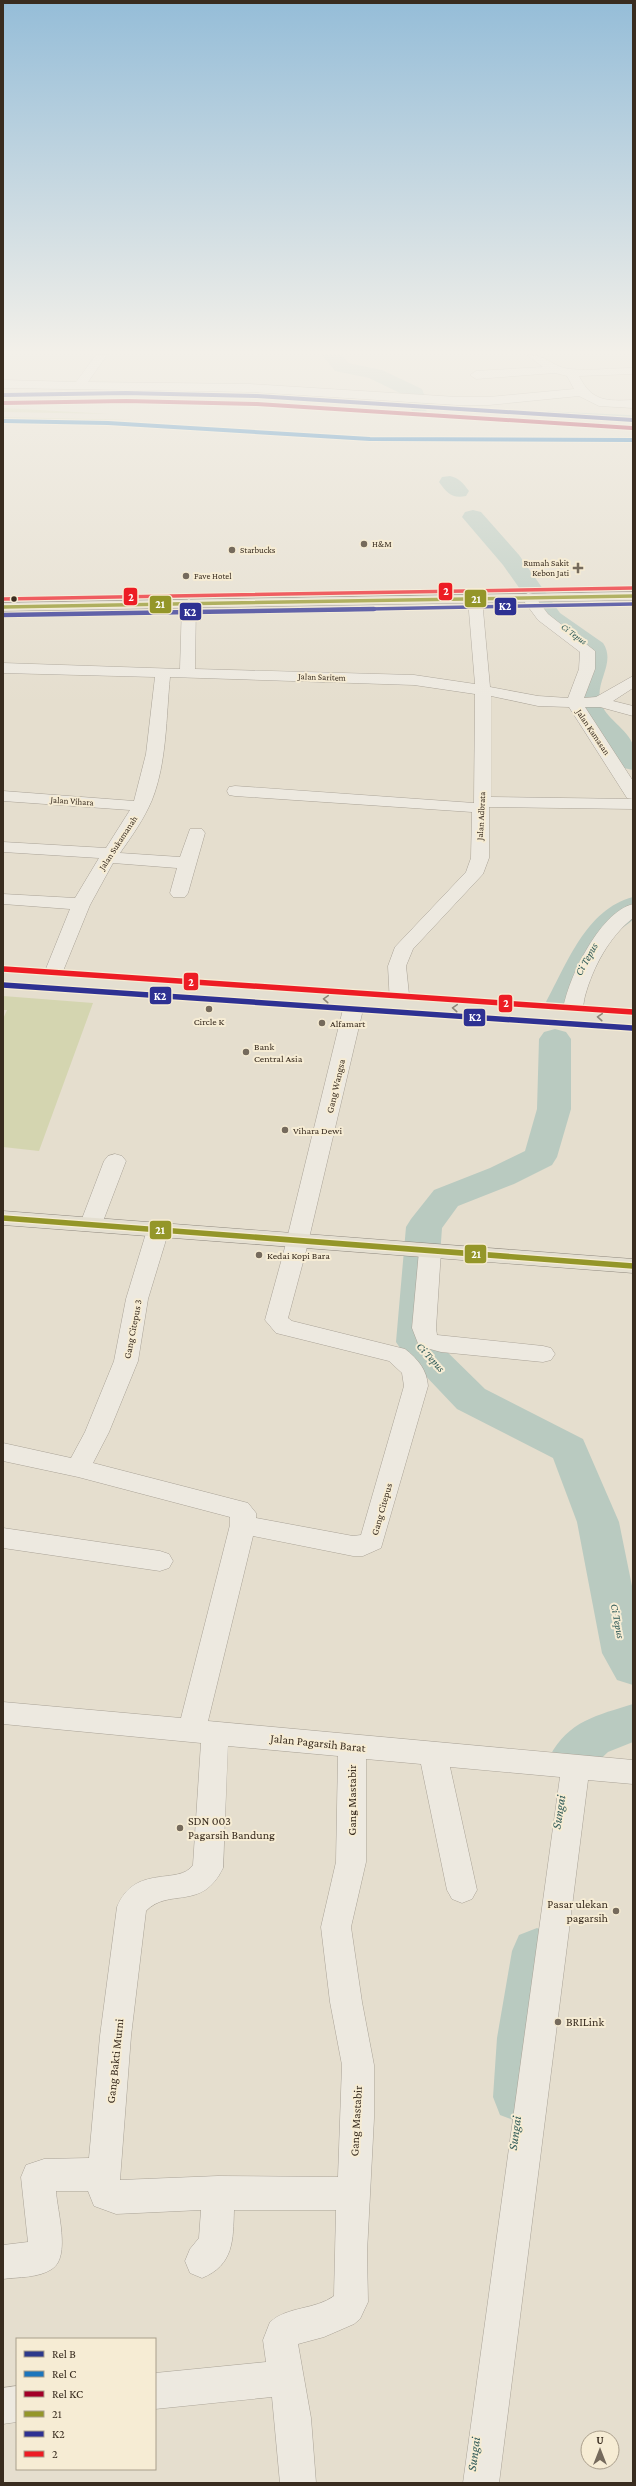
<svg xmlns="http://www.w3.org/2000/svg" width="636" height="2486" viewBox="0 0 636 2486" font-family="'Crimson Pro',serif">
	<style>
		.green { fill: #d4d5b0 }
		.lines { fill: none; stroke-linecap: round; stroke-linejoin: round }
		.stream { stroke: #b9cac0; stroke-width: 3.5 }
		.river { fill: #b9cac0; fill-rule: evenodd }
		.minor-casing { stroke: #aaa397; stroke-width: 1 }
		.major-casing { stroke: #90897e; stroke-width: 1 }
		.minor { fill: #ede9e0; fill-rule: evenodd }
		.major { fill: #e4dfd1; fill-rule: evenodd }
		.bus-1-far1-casing { stroke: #f6ecd4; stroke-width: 5.5 }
		.bus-1-casing { stroke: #f6ecd4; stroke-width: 8 }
		.bus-2-far2-casing { stroke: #f6ecd4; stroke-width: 5.5 }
		.bus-2-far1-casing { stroke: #f6ecd4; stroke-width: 6 }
		.bus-2-casing { stroke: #f6ecd4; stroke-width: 8 }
		.bus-3-far1-casing { stroke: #f6ecd4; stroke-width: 5.5 }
		.bus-3-casing { stroke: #f6ecd4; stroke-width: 8 }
		.bus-1-far1 { stroke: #949629; stroke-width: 3.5 }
		.bus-1 { stroke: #949629; stroke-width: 5.5 }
		.bus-2-far2 { stroke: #2e3192; stroke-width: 3.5 }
		.bus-2-far1 { stroke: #2e3192; stroke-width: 4.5 }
		.bus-2 { stroke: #2e3192; stroke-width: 5.5 }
		.bus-3-far1 { stroke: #ed1c24; stroke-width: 3.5 }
		.bus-3 { stroke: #ed1c24; stroke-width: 5.5 }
		.rail-1-casing { stroke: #f6ecd4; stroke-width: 6 }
		.rail-2-casing { stroke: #f6ecd4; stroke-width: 6 }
		.rail-3-casing { stroke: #f6ecd4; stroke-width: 6 }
		.rail-1 { stroke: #2d398b; stroke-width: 4 }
		.rail-2 { stroke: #1c75bc; stroke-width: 4 }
		.rail-3 { stroke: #a30028; stroke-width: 4 }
		.oneway { stroke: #8e8678 }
		.poi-dot { fill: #756a5c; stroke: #f6ecd4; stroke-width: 1.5 }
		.bus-dot { fill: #392c1f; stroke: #f6ecd4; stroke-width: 1.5 }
		.labels { text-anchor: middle; stroke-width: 4; stroke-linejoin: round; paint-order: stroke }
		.far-poi-label { font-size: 9px; fill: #392c1f; stroke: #f6ecd4; text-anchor: start }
		.far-water-label { font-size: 9px; font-style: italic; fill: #2e5956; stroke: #f6ecd4 }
		.far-street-label { font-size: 9px; fill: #392c1f; stroke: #f6ecd4 }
		.poi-label { font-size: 10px; fill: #392c1f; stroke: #f6ecd4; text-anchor: start }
		.street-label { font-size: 10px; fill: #392c1f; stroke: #f6ecd4 }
		.water-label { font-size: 11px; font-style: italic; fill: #2e5956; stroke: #f6ecd4 }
		.near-street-label { font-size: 12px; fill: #392c1f; stroke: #f6ecd4 }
		.near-poi-label { font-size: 12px; fill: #392c1f; stroke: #f6ecd4; text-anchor: start }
		.near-water-label { font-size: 13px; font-style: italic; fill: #2e5956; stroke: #f6ecd4 }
		.line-badge { stroke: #f6ecd4; stroke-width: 1.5 }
		.badge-label { font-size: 11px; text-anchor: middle; font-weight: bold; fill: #fff }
	</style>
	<rect width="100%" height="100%" fill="#e5dece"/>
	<path class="green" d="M 3,408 L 111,414 L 3,412 Z
		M 502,411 L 633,416 L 633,419 Z
		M 3,417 L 131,420 L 3,421 Z
		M 3,996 L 93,1003 L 39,1151 L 3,1147 L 3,1019 L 7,1010 L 3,1010 Z"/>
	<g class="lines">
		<path class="stream" d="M 548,413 L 633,417"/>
		<path class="river" d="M 322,355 L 342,355 L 348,363 L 382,370 L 422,389 L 429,407 L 426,411 L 412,411 L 406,396 L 369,378 L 335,371 Z
			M 450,476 C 459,478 463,483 469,491 L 466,496 C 452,499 447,493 439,482 L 442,477 Z
			M 473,510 L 481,512 L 519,555 L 560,613 L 603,643 C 616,662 596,680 600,700 C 604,718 628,729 633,745 C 635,752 633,763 633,770 L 624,768 L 577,709 C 572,689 586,671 582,651 L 544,623 L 503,565 L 462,517 L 465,512 Z
			M 633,897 L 633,920 L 613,935 L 573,1009 L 562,1011 L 551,1009 L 546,1002 C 567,964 586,909 633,897 Z
			M 555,1029 L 566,1032 L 571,1039 L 571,1109 L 557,1157 L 552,1165 L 514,1184 L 458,1206 L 442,1228 L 434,1339 L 485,1389 L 583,1439 L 619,1522 L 633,1591 L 633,1685 L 617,1680 L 602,1653 L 577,1522 L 553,1458 L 457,1409 L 402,1351 L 396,1342 L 406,1227 L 411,1219 L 434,1190 L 490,1168 L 525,1151 L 537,1109 L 539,1039 L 544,1032 Z
			M 633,1704 L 633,1742 L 608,1752 L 589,1770 L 573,1775 L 557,1770 L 550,1756 C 568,1721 598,1715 633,1704 Z
			M 537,1928 L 555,1935 L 562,1951 L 549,2038 L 545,2097 L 538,2115 L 519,2122 L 500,2115 L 493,2097 L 497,2038 L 512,1951 L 519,1935 Z"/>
		<g class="minor-casing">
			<path id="minor" d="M 96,355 L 107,355 L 88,382 L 250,384 L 457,397 L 489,397 L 574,389 L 567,376 L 555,373 L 476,379 L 470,375 L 476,371 L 543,367 L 527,355 C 549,355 551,367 570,369 C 590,371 613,368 633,368 L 633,374 L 579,376 C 592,402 607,401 633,400 L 633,408 L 599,406 L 579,396 L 489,405 L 457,405 L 250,392 L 3,388 L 3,380 L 76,382 Z
				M 528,593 L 533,594 L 548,614 L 595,651 L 595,669 L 584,698 L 596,697 L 633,676 L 633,688 L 613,701 L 633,706 L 633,716 L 600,707 L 585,707 L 633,781 L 633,809 L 489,807 L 489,858 L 483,874 L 413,949 L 406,966 L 410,1004 L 407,1008 L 393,1008 L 390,1004 L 388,966 L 395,947 L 466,872 L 471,858 L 472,812 L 235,796 L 229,795 L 227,791 L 229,787 L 235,786 L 474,803 L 475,694 L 414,685 L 170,677 C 166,717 167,762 152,800 C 144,819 132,836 120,853 L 180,857 L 190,829 L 202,829 L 205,833 L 188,893 L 185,897 L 173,897 L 170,893 L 177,868 L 113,863 L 90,905 L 59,981 L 57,985 L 43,985 L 41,981 L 70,909 L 3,904 L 3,894 L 75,898 L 99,858 L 3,852 L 3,842 L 106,848 L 130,810 L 3,801 L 3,791 L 134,801 L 146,754 L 155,677 L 3,673 L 3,663 L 180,669 L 182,603 L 189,599 L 196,603 L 195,669 L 414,675 L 475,684 L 468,599 L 475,595 L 482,599 L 490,687 L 538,696 L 568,698 L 579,669 L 580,652 L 538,620 L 521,597 ZM 491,696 L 538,706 L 569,707 L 627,798 L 633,799 L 491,797 Z
				M 633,904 L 633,918 C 609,937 593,967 585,996 C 583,1004 583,1014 579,1020 L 565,1020 L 562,1016 C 565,983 599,912 633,904 Z
				M 355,995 L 362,997 L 365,1001 L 306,1251 L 288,1318 L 292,1321 L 405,1349 C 418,1359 427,1370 428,1386 L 381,1548 L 363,1556 L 353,1556 L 253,1536 L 208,1721 L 633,1760 L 633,1784 L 588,1780 L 499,2483 L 463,2483 L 560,1777 L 450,1767 L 477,1890 L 472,1899 L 462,1903 L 452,1899 L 447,1890 L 421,1764 L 366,1759 L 366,1862 L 351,1927 L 362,2002 L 374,2065 L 374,2118 L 367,2252 L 368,2302 L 360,2319 L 354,2324 L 324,2337 L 298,2344 L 311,2418 L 316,2483 L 280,2483 L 272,2397 L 155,2409 L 155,2373 L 266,2362 L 263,2340 L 270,2322 C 288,2306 315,2310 334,2296 L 336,2210 L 234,2210 C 233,2240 234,2265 202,2278 L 190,2273 L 185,2261 L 190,2249 L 199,2238 L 201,2210 L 116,2214 L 94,2206 L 88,2191 L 56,2191 C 57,2210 71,2257 52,2269 C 39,2278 18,2277 3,2279 L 3,2245 L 28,2242 L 21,2177 L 26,2165 L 44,2159 L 89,2158 L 100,2036 L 117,1907 C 135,1863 179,1886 193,1865 L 201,1743 L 3,1724 L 3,1702 L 181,1718 L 230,1525 L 230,1517 L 78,1477 L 3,1461 L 3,1443 L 71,1458 L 85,1432 L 114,1361 L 126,1299 L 147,1230 L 150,1225 L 158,1223 L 166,1225 L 169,1230 L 148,1299 L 138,1361 L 109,1432 L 93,1463 L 248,1503 L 256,1513 L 256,1518 L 353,1536 L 361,1535 L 404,1386 L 402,1373 L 389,1361 L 276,1333 L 265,1320 L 284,1251 L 345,1001 L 348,997 ZM 228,1746 L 338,1756 L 336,1862 L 321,1927 L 330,2002 L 342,2065 L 338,2177 L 218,2176 L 120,2180 L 131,2036 L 146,1911 C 169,1887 202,1912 223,1868 Z
				M 115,1154 L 122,1156 L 126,1161 L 102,1224 L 99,1229 L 91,1231 L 83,1229 L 80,1224 L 104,1161 L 108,1156 Z
				M 430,1244 L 438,1246 L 441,1251 L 436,1328 L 437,1335 L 543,1346 L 551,1348 L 555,1354 L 551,1360 L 543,1362 L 441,1352 L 419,1346 L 412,1328 L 419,1251 L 422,1246 Z
				M 3,1528 L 160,1551 L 169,1554 L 173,1561 L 169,1568 L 160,1571 L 3,1548 Z
				M 17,2386 L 17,2422 L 3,2424 L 3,2388 Z"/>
		</g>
		<g class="major-casing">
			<path id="major" d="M 633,592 L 633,600 L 3,611 L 3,603 Z
				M 3,971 L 633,1014 L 633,1026 L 3,983 Z
				M 3,1211 L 633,1259 L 633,1273 L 3,1225 Z"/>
		</g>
		<use href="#minor" class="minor"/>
		<use href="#major" class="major"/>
		<g class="bus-1-far1-casing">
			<path id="bus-1-far1" d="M 3,607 L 633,596"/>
		</g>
		<g class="bus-1-casing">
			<path id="bus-1" d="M 3,1218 L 633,1266"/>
		</g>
		<g class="bus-2-far2-casing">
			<path id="bus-2-far2" d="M 317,610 L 633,604"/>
		</g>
		<g class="bus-2-far1-casing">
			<path id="bus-2-far1" d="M 3,615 L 374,609"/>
		</g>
		<g class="bus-2-casing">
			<path id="bus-2" d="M 3,985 L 632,1028"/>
		</g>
		<g class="bus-3-far1-casing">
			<path id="bus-3-far1" d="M 3,599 L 633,588"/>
		</g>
		<g class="bus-3-casing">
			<path id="bus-3" d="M 4,969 L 633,1012"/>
		</g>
		<use href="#bus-1-far1" class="bus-1-far1"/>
		<use href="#bus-1" class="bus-1"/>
		<use href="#bus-2-far2" class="bus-2-far2"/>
		<use href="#bus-2-far1" class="bus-2-far1"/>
		<use href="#bus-2" class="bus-2"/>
		<use href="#bus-3-far1" class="bus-3-far1"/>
		<use href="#bus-3" class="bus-3"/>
		<g class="rail-1-casing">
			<path id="rail-1" d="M 3,395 L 126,393 L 257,396 L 633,420"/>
		</g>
		<g class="rail-2-casing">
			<path id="rail-2" d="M 3,421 L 108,423 L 370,439 L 633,440"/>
		</g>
		<g class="rail-3-casing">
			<path id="rail-3" d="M 3,403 L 126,401 L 257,404 L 632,428"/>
		</g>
		<use href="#rail-1" class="rail-1"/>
		<use href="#rail-2" class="rail-2"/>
		<use href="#rail-3" class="rail-3"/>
	</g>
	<defs><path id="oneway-chevron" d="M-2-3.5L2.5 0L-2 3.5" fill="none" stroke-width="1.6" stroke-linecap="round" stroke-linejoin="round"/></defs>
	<g class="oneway">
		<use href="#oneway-chevron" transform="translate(326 999) rotate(-176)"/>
		<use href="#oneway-chevron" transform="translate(455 1008) rotate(-176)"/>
		<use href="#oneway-chevron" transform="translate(600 1017) rotate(-176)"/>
	</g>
	<linearGradient id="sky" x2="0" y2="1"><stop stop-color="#95bdd8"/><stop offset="0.5" stop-color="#f3f0e9"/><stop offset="1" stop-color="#f3f0e9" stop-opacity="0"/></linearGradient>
	<rect width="636" height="704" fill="url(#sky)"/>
	<g class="poi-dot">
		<circle cx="364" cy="544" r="4"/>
		<circle cx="232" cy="550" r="4"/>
		<path d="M576 562h4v4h4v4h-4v4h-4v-4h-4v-4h4z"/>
		<circle cx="186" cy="576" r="4"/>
		<circle cx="209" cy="1009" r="4"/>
		<circle cx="322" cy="1023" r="4"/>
		<circle cx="246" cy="1052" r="4"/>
		<circle cx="285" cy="1130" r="4"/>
		<circle cx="259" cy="1255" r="4"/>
		<circle cx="180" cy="1828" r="4"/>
		<circle cx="616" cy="1911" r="4"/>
		<circle cx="558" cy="2022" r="4"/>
	</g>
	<circle class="bus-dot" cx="14" cy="599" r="3.5"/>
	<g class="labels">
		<g class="far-poi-label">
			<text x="372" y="547">H&amp;M</text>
			<text x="240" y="553">Starbucks</text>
			<text x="569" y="566" text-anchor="end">Rumah Sakit<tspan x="569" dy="10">Kebon Jati</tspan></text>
			<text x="194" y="579">Fave Hotel</text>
		</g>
		<g class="far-water-label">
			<text transform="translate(574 634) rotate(36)" y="3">Ci Tepus</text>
		</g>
		<g class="far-street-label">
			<text transform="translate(322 677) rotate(2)" y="3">Jalan Saritem</text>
			<text transform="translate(593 732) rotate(56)" y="3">Jalan Kamasan</text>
			<text transform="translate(72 801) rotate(4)" y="3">Jalan Vihara</text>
			<text transform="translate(481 816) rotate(-87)" y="3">Jalan Adbrata</text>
			<text transform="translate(118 843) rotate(-57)" y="3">Jalan Sukamanah</text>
		</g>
		<g class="poi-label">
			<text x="209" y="1025" text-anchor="middle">Circle K</text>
			<text x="330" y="1027">Alfamart</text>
			<text x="254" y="1050">Bank<tspan x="254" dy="12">Central Asia</tspan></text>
			<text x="293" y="1134">Vihara Dewi</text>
			<text x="267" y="1259">Kedai Kopi Bara</text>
		</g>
		<g class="street-label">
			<text transform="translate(335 1086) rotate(-77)" y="4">Gang Wangsa</text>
			<text transform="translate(132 1329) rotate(-79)" y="4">Gang Citepus 3</text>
			<text transform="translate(381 1509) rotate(-74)" y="4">Gang Citepus</text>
		</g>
		<g class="water-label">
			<text transform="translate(586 959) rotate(-61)" y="4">Ci Tepus</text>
			<text transform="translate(431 1357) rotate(47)" y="4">Ci Tepus</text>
			<text transform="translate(618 1621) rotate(79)" y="4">Ci Tepus</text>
		</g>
		<g class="near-street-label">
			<text transform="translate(318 1743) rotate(6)" y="4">Jalan Pagarsih Barat</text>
			<text transform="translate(352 1800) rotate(-90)" y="4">Gang Mastabir</text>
			<text transform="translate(115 2061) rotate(-84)" y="4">Gang Bakti Murni</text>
			<text transform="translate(356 2121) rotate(-87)" y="4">Gang Mastabir</text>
		</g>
		<g class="near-poi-label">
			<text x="188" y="1825">SDN 003<tspan x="188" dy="14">Pagarsih Bandung</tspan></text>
			<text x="608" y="1908" text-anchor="end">Pasar ulekan<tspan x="608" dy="14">pagarsih</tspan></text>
			<text x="566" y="2026">BRILink</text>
		</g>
		<g class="near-water-label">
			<text transform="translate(558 1812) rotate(-81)" y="5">Sungai</text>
			<text transform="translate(514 2133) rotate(-83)" y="5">Sungai</text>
			<text transform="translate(473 2454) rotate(-83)" y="5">Sungai</text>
		</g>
	</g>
	<g class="line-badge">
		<rect x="438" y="582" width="15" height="19" rx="4" fill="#ed1c24"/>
		<rect x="123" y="587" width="15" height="19" rx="4" fill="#ed1c24"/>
		<rect x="464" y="589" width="23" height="19" rx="4" fill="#949629"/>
		<rect x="149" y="595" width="23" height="19" rx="4" fill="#949629"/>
		<rect x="494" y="597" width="23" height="19" rx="4" fill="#2e3192"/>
		<rect x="179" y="602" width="23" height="19" rx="4" fill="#2e3192"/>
		<rect x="183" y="972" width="16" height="19" rx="4" fill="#ed1c24"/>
		<rect x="149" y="986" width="23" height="19" rx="4" fill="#2e3192"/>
		<rect x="498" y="994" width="15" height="19" rx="4" fill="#ed1c24"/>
		<rect x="463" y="1008" width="23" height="19" rx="4" fill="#2e3192"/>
		<rect x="149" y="1220" width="23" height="20" rx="4" fill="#949629"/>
		<rect x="464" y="1244" width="23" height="20" rx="4" fill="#949629"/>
	</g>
	<g class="badge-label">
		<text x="446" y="595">2</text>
		<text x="131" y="601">2</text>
		<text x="476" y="603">21</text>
		<text x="160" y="608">21</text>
		<text x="505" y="610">K2</text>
		<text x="190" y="616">K2</text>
		<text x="191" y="986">2</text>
		<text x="160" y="1000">K2</text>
		<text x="506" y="1007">2</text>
		<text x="475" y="1021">K2</text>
		<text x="160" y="1234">21</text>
		<text x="476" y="1258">21</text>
	</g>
	<rect width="636" height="2486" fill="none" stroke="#392c1f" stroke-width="8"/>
	<rect x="16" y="2338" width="140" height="132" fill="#f6ecd4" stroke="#aa9f8c"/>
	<rect x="24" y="2351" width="20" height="6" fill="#2d398b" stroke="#aa9f8c"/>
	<text x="52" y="2358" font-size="12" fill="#392c1f">Rel B</text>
	<rect x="24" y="2371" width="20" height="6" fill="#1c75bc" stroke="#aa9f8c"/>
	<text x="52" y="2378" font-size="12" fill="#392c1f">Rel C</text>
	<rect x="24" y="2391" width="20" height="6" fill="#a30028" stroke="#aa9f8c"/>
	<text x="52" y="2398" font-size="12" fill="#392c1f">Rel KC</text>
	<rect x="24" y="2411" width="20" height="6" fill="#949629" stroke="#aa9f8c"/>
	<text x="52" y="2418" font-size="12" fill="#392c1f">21</text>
	<rect x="24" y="2431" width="20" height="6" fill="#2e3192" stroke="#aa9f8c"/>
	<text x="52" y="2438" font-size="12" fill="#392c1f">K2</text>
	<rect x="24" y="2451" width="20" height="6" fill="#ed1c24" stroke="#aa9f8c"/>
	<text x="52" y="2458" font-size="12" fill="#392c1f">2</text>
	<g transform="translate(600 2450)"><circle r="19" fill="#f6ecd4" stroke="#aa9f8c"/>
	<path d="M0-3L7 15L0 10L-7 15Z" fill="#756a5c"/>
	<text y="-6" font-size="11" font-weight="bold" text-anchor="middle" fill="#392c1f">U</text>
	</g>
</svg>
